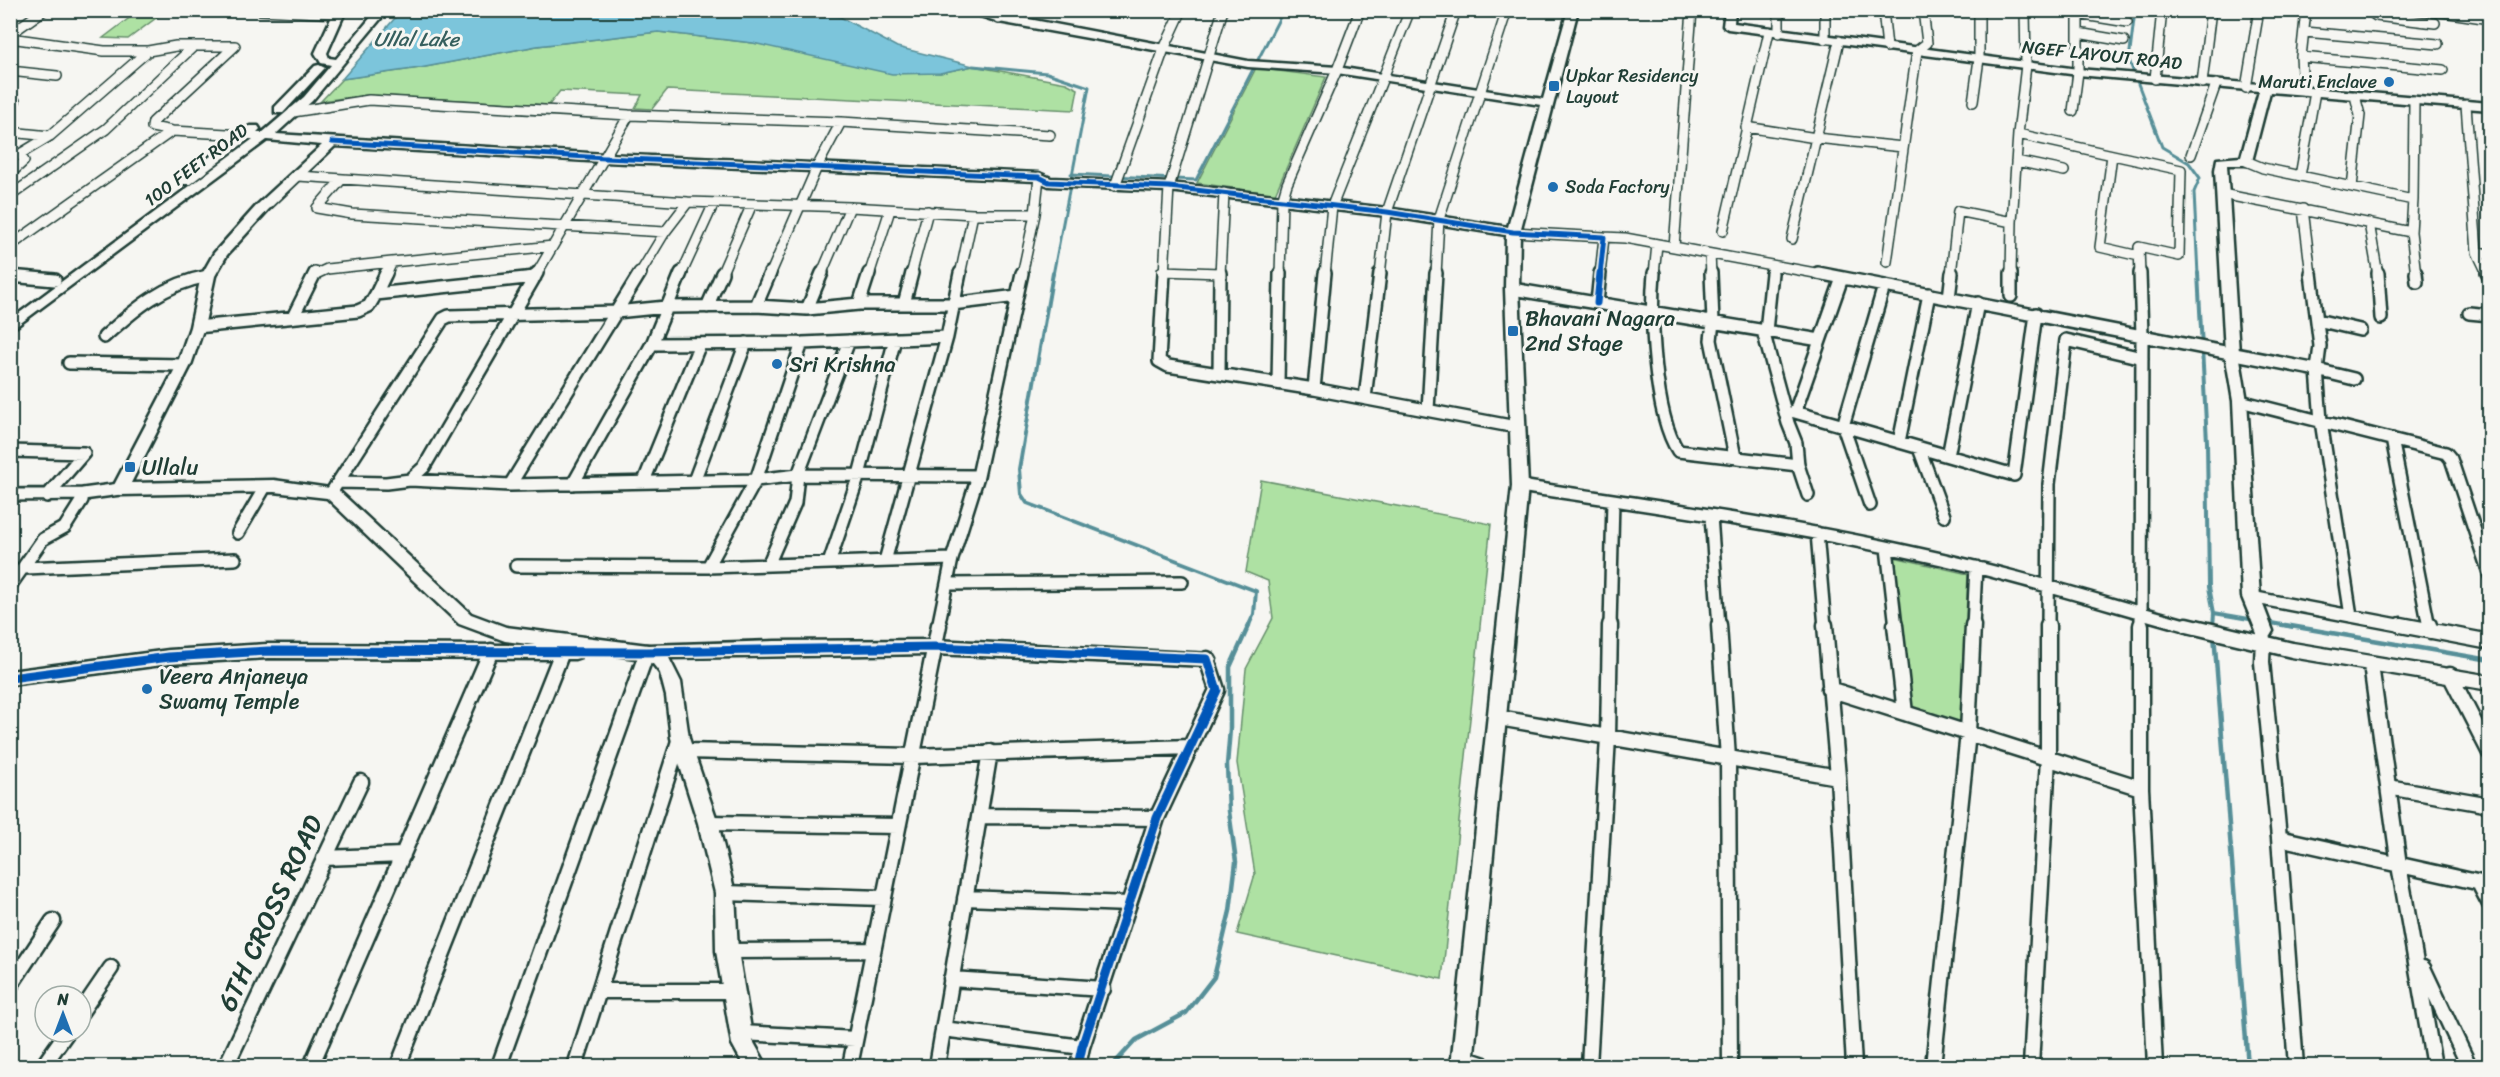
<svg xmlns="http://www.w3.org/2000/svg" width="2500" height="1077" viewBox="0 0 2500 1077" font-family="Sriracha,sans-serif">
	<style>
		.green { fill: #aee1a3; stroke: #668f6c; stroke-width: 1.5 }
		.water { fill: #7bc5db; stroke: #568f98; stroke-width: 1.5 }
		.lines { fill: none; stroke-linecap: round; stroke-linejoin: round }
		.stream-far2 { stroke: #568f98; stroke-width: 3 }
		.stream-far1 { stroke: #568f98; stroke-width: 4 }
		.stream { stroke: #568f98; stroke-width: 4.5 }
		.street-far2-casing { stroke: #1f3d34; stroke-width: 12 }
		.street-far1-casing { stroke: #1f3d34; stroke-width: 16 }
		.street-casing { stroke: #1f3d34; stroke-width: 19 }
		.secondary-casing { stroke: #1f3d34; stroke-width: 5 }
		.street-far2 { stroke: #f6f6f2; stroke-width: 9 }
		.street-far1 { stroke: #f6f6f2; stroke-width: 11 }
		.street { stroke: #f6f6f2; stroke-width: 14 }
		.secondary { fill: #f6f6f2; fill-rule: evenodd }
		.cycleway-far2-casing { stroke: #f6f6f2; stroke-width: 8 }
		.cycleway-far1-casing { stroke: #f6f6f2; stroke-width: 10 }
		.cycleway-casing { stroke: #f6f6f2; stroke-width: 13 }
		.cycleway-far2 { stroke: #0057b8; stroke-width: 5 }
		.cycleway-far1 { stroke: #0057b8; stroke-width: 7 }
		.cycleway { stroke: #0057b8; stroke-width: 9 }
		.poi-dot { fill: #1f6fb2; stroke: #f6f6f2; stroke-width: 2 }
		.labels { text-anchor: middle; stroke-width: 6; stroke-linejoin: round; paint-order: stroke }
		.far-street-label { font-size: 18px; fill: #1f3d34; stroke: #f6f6f2 }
		.far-poi-label { font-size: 18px; fill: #1f3d34; stroke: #f6f6f2; text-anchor: start }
		.far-water-label { font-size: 20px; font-style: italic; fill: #365f5e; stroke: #f6f6f2 }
		.poi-label { font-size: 22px; fill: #1f3d34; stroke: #f6f6f2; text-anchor: start }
		.near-street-label { font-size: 27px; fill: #1f3d34; stroke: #f6f6f2 }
	</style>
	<rect width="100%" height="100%" fill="#f6f6f2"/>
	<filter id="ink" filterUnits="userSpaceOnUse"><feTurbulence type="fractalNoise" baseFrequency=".0167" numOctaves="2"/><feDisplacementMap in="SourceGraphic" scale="12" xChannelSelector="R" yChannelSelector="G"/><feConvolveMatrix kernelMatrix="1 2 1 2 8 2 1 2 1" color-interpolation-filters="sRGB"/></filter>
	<g filter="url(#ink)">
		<path class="green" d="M 136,13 L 160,15 L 128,39 L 103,38 Z
			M 658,32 L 753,43 L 940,73 L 973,66 L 1066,83 L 1078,89 L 1074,110 L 667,90 L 652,109 L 635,108 L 642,95 L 560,91 L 549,105 L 368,95 L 321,101 L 342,79 L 420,68 L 537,46 Z
			M 1256,68 L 1326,77 L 1275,194 L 1197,183 Z
			M 1261,480 L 1491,524 L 1442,979 L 1237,934 L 1255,874 L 1237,763 L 1246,669 L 1273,618 L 1268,581 L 1246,572 Z
			M 1894,557 L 1968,574 L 1961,725 L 1912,708 Z"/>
		<path class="water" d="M 402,10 L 829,11 L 897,47 L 973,66 L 940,73 L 892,74 L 753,43 L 658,32 L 537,46 L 420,68 L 342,79 Z"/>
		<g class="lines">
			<path class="stream-far2" d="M 2131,10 L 2134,19 L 2129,60 L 2162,147 L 2189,163 L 2200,178 L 2194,192 L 2198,275
				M 973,66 L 1047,73 L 1089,87 L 1053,275
				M 1071,174 L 1196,180 L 1280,17 L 1289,10"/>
			<path class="stream-far1" d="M 1053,273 L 1019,469 L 1021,494 L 1027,503 L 1256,591 L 1254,614 L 1248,627
				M 2198,273 L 2207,442 L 2209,587 L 2214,613
				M 2266,622 L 2293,627
				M 2213,627 L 2214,613 L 2255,620"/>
			<path class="stream" d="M 2285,625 L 2490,660
				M 2214,634 L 2248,1066
				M 1112,1066 L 1136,1040 L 1186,1013 L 1214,977 L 1230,911 L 1236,862 L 1229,811 L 1227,765 L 1230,729 L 1230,667 L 1249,625"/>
			<g class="street-far2-casing">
				<path id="street-far2" d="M 260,10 L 340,14
					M 1779,10 L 1779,33
					M 1825,10 L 1825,39
					M 1883,10 L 1887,47
					M 2368,10 L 2376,16 L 2435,23
					M 2429,10 L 2490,19
					M 999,19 L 1010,10
					M 2305,32 L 2438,44
					M 2078,33 L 2124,41
					M 10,34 L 44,10
					M 10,38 L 104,51 L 148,51 L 176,46 L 235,46 L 153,122 L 152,127 L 172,131 L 10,246
					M 2301,57 L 2443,70
					M 10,71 L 57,76
					M 2155,79 L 2162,10
					M 2202,83 L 2211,10
					M 2246,88 L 2259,10
					M 2303,90 L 2301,57 L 2306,10
					M 10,101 L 15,101
					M 1973,102 L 1979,59 L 1979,10
					M 2466,105 L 2477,252 L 2490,254
					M 2073,111 L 2078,72 L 2078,14 L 2127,22
					M 293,112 L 369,100 L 629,115 L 841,122 L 1050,135
					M 1746,127 L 1816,138 L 1903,147
					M 172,131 L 246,135
					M 10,132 L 50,136
					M 2018,134 L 2181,170 L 2179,256 L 2139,247 L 2140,275
					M 2112,155 L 2100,247 L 2139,256
					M 2191,155 L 2216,84
					M 2016,161 L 2064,171
					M 2246,161 L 2263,168 L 2413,200 L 2414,101
					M 10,174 L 24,161 L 20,154 L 50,136 L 148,51
					M 298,176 L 688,202 L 850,207 L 973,214 L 1035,214
					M 2300,176 L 2315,92
					M 342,179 L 317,208 L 352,214 L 665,232
					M 1115,186 L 1164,49 L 1182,10
					M 2352,187 L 2360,115 L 2355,96
					M 2222,194 L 2411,232
					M 10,196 L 106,129 L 194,46
					M 2413,200 L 2411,232 L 2416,275
					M 2303,209 L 2311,275
					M 2369,223 L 2378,275
					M 1723,231 L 1769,32
					M 1513,232 L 1604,237 L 1600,275
					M 1604,237 L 1625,238 L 1826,275
					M 1792,239 L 1839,41
					M 1674,247 L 1692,10
					M 2477,252 L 2488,275
					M 1710,254 L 1711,275
					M 1887,262 L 1917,51 L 1927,43 L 1923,10
					M 1162,271 L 1220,273
					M 314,275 L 327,269 L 392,262
					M 386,275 L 392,262 L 553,246
					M 536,275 L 629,115
					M 639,275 L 665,232 L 688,202
					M 681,275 L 714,203
					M 721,275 L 752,204
					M 770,275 L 817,167 L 841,122
					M 821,275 L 850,207
					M 869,275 L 890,210
					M 911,275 L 928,211
					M 960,275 L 973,214
					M 1022,275 L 1035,214 L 1039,177
					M 1164,275 L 1169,187 L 1223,10
					M 1220,275 L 1224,193
					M 1280,275 L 1282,201 L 1287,184 L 1337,70 L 1360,10
					M 1325,275 L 1332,206 L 1410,10
					M 1380,275 L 1387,212 L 1456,10
					M 1436,275 L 1439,219 L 1507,10
					M 1654,275 L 1657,244
					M 1772,275 L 1773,266
					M 1951,275 L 1958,211 L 2012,222 L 2018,134 L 2026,65 L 2025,10
					M 2011,275 L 2012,222"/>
			</g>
			<g class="street-far1-casing">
				<path id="street-far1" d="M 386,273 L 376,294 L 535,277
					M 1164,273 L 1159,361 L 1168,366 L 1314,389 L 1516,427
					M 1654,273 C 1650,317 1654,414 1678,451 L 1798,465 L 1796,443 L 1788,423 L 1763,331
					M 1711,273 L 1713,322 L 1711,340 L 1735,457
					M 1818,273 L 2317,370 L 2320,346 L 2311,273
					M 2140,273 L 2142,335 L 2141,627
					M 2378,273 L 2381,318
					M 2416,273 L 2417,282
					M 2487,273 L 2490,279
					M 10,276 L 55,280
					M 1842,278 L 1795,412 L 2014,475 L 2036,314
					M 1512,289 L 1820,340
					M 2011,296 L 2011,273
					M 1949,298 L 1952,273
					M 1597,303 L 1600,273
					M 859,304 L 869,273
					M 904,304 L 912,273
					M 756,306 L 770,273
					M 707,307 L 722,273
					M 807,309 L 822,273
					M 2469,313 L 2490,315
					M 293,317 L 315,273
					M 2317,320 L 2360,330
					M 197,327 L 358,311 L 369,306 L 376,294
					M 1766,331 L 1772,273
					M 104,337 C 136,308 164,284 208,276
					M 652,344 L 802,343 L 947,337
					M 69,363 L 184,365
					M 1219,374 L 1220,273
					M 1278,383 L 1280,273
					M 1314,389 L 1325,273
					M 1365,398 L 1380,273
					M 2240,401 L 2446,453 L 2451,459 L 2490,576
					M 1428,410 L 1436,273
					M 2392,439 L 2429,627
					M 1899,442 L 1929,294
					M 1919,448 L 1944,516
					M 10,451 L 84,453 L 47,496
					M 1948,456 L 1978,303
					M 1798,465 L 1808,495
					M 410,480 L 510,485 L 756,480 L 802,343
					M 644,481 L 700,344
					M 694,481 L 746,343
					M 339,482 L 386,483 L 410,480 L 424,467 L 537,273
					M 573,484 L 652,344 L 681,273
					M 510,485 L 640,273
					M 1520,486 C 1654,506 1787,525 1919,554 C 2012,574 2101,602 2192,627
					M 331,493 L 443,319 L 449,316 L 616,312 L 666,307 L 756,306 L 807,309 L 859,304 L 952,304 L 1017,296
					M 10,495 L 83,494
					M 1870,505 L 1843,426 L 1884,286
					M 1711,516 L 1719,627
					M 238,533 L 265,487
					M 1817,533 L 1825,627
					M 1887,548 L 1896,627
					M 885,561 L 947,337 L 960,273
					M 829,563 L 859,475 L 895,339
					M 768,565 L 795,503 L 798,475 L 849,341
					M 516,566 L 708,567 L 952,559
					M 708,567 L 756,480 L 798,475 L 978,476
					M 25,568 L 235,559
					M 948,584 L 1182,582
					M 10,586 L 43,539 L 65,527 L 82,500 L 83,494 L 120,489
					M 2251,597 L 2409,627
					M 2351,616 L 2321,421 L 2317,370 L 2354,379
					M 938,627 L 952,559 L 978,476 L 1022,273
					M 1610,627 L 1613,500
					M 1973,627 L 1976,567
					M 2048,627 L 2049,484 L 2066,340 L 2142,358"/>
			</g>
			<g class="street-casing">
				<path id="street" d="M 1719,625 L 1728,758 L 1730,1066
					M 1825,625 L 1838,777 L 1854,1066
					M 1895,625 L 1905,713
					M 2187,625 L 2292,650 L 2490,683
					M 2401,625 L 2490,642
					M 2429,625 L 2430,631
					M 2263,638 L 2262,662 L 2279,838 L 2296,1066
					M 2371,665 L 2399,865 L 2434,1066
					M 2450,675 L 2490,753
					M 1829,689 L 2141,788 L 2141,625
					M 1499,718 L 1838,777
					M 685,751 L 912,756 L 1191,747
					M 2388,787 L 2490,805
					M 2141,788 L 2155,1066
					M 979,816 L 1157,818
					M 708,823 L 898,826
					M 2279,838 L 2490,885
					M 324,858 L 403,855
					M 2479,883 L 2490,904
					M 725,893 L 883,898
					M 965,898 L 1129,904
					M 727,951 L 873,950
					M 2423,968 L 2469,1066
					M 951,979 L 1103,989
					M 10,986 L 53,921
					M 599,991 L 734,991
					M 81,1012 L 111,968
					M 943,1029 L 1082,1047
					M 741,1033 L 855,1039
					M 43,1066 L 67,1032
					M 226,1066 L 361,782
					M 311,1066 L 491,651
					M 398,1066 L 562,652
					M 499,1066 L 647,652
					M 575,1066 L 679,741
					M 850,1066 L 939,625
					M 937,1066 L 990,752
					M 1078,1066 L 1082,1047 L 1157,818 L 1217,690 L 1207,659
					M 1589,1066 L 1608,737 L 1610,625
					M 1933,1066 L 1968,733 L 1973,625
					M 2031,1066 L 2048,758 L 2048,625"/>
			</g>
			<g class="secondary-casing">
				<path id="secondary" d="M 335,10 L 346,10 L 327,53 L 329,58 L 336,59 L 377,10 L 388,10 L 312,101 L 276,134 L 605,154 L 1039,173 L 1051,178 L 1169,183 L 1387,208 L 1508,227 L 1541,105 L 1337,73 L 1248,67 L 999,22 L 962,10 L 981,10 L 1248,61 L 1337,67 L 1543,99 L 1568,10 L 1578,10 L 1520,232 L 1519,289 L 1528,486 L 1474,1054 L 1486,1058 L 1489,1066 L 1451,1066 L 1512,486 L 1505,289 L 1506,235 L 1387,216 L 1169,191 L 1049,186 L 1037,181 L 605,162 L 335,146 L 268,210 L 227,255 L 215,276 L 204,327 L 191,365 L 131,483 L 274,480 L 337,489 L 471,614 L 506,627 L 648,645 L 775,641 L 934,640 L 1213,654 L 1216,659 L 1213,664 L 1207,666 L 934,654 L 669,658 L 681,682 L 689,738 L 718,823 L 735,893 L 738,951 L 753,1041 L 767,1066 L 744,1066 L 732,1044 L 716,951 L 715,893 L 698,823 L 671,738 L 666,696 L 660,673 L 653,664 L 643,659 L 583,651 L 581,657 L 575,659 L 268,658 L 169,664 L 10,685 L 10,671 L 169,650 L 268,644 L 535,645 L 505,641 L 459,624 L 327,498 L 274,492 L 120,495 L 114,493 L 112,489 L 177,365 L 190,327 L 201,276 L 214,253 L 258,204 L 322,145 L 267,140 L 10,331 L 10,320 L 253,139 L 249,139 L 190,184 L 182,184 L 180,181 L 182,178 L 250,126 L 258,126 L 260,129 L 257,132 L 262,133 L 304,97 L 331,65 L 321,63 L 315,53 Z
					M 1725,10 L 1735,10 L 1734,23 L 2078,69 L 2490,103 L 2490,110 L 2270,92 L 2252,161 L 2246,165 L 2227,165 L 2239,353 L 2247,401 L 2260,597 L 2273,631 L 2270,636 L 2264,638 L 2258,636 L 2242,597 L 2233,401 L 2225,353 L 2215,170 L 2217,159 L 2241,157 L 2259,91 L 2078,75 L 1728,29 L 1723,26 Z
					M 319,65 L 325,68 L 323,70 L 283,113 L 275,113 L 275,107 L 315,66 Z"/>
			</g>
			<use href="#street-far2" class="street-far2"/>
			<use href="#street-far1" class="street-far1"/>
			<use href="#street" class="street"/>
			<use href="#secondary" class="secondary"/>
			<g class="cycleway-far2-casing">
				<path id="cycleway-far2" d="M 332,142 L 605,158 L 1039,177 L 1049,182 L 1169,187 L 1387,212 L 1513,232 L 1604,237 L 1600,275"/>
			</g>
			<g class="cycleway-far1-casing">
				<path id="cycleway-far1" d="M 1597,303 L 1600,273"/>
			</g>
			<g class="cycleway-casing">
				<path id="cycleway" d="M 10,678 L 169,657 L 268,651 L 647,652 L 934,647 L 1207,659 L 1217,690 L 1157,818 L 1082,1047 L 1078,1066"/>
			</g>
			<use href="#cycleway-far2" class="cycleway-far2"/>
			<use href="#cycleway-far1" class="cycleway-far1"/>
			<use href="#cycleway" class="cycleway"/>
		</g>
	</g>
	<g class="poi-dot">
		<circle cx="2389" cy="82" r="6"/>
		<rect x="1548" y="80" width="12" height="12" rx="3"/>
		<circle cx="1553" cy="187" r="6"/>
		<rect x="1507" y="325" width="12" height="12" rx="3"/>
		<circle cx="777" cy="364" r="6"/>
		<rect x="124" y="461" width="12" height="12" rx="3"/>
		<circle cx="147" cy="689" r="6"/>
	</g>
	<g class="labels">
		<g class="far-street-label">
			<text transform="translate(2102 55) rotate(6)" y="6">NGEF LAYOUT ROAD</text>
			<text transform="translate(196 165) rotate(-37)" y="6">100 FEET ROAD</text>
		</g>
		<g class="far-poi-label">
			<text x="1566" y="82">Upkar Residency<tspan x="1566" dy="21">Layout</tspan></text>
			<text x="2377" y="88" text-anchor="end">Maruti Enclave</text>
			<text x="1565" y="193">Soda Factory</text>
		</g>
		<g class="far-water-label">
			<text x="416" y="46">Ullal Lake</text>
		</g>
		<g class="poi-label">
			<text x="1525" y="326">Bhavani Nagara<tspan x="1525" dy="25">2nd Stage</tspan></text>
			<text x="789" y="372">Sri Krishna</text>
			<text x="142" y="475">Ullalu</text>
			<text x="159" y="684">Veera Anjaneya<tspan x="159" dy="25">Swamy Temple</tspan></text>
		</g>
		<g class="near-street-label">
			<text transform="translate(270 913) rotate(-65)" y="9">6TH CROSS ROAD</text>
		</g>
	</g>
	<rect width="2500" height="1077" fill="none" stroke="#f6f6f2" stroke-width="36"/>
	<rect x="18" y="18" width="2464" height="1041" fill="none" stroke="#1f3d34" stroke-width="2" filter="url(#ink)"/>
	<g transform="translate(63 1014)"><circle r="28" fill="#f6f6f2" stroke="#a0aca6" stroke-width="1.5"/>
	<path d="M0-4.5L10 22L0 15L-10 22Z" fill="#1f6fb2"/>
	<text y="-9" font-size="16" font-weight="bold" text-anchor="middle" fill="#1f3d34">N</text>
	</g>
</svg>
